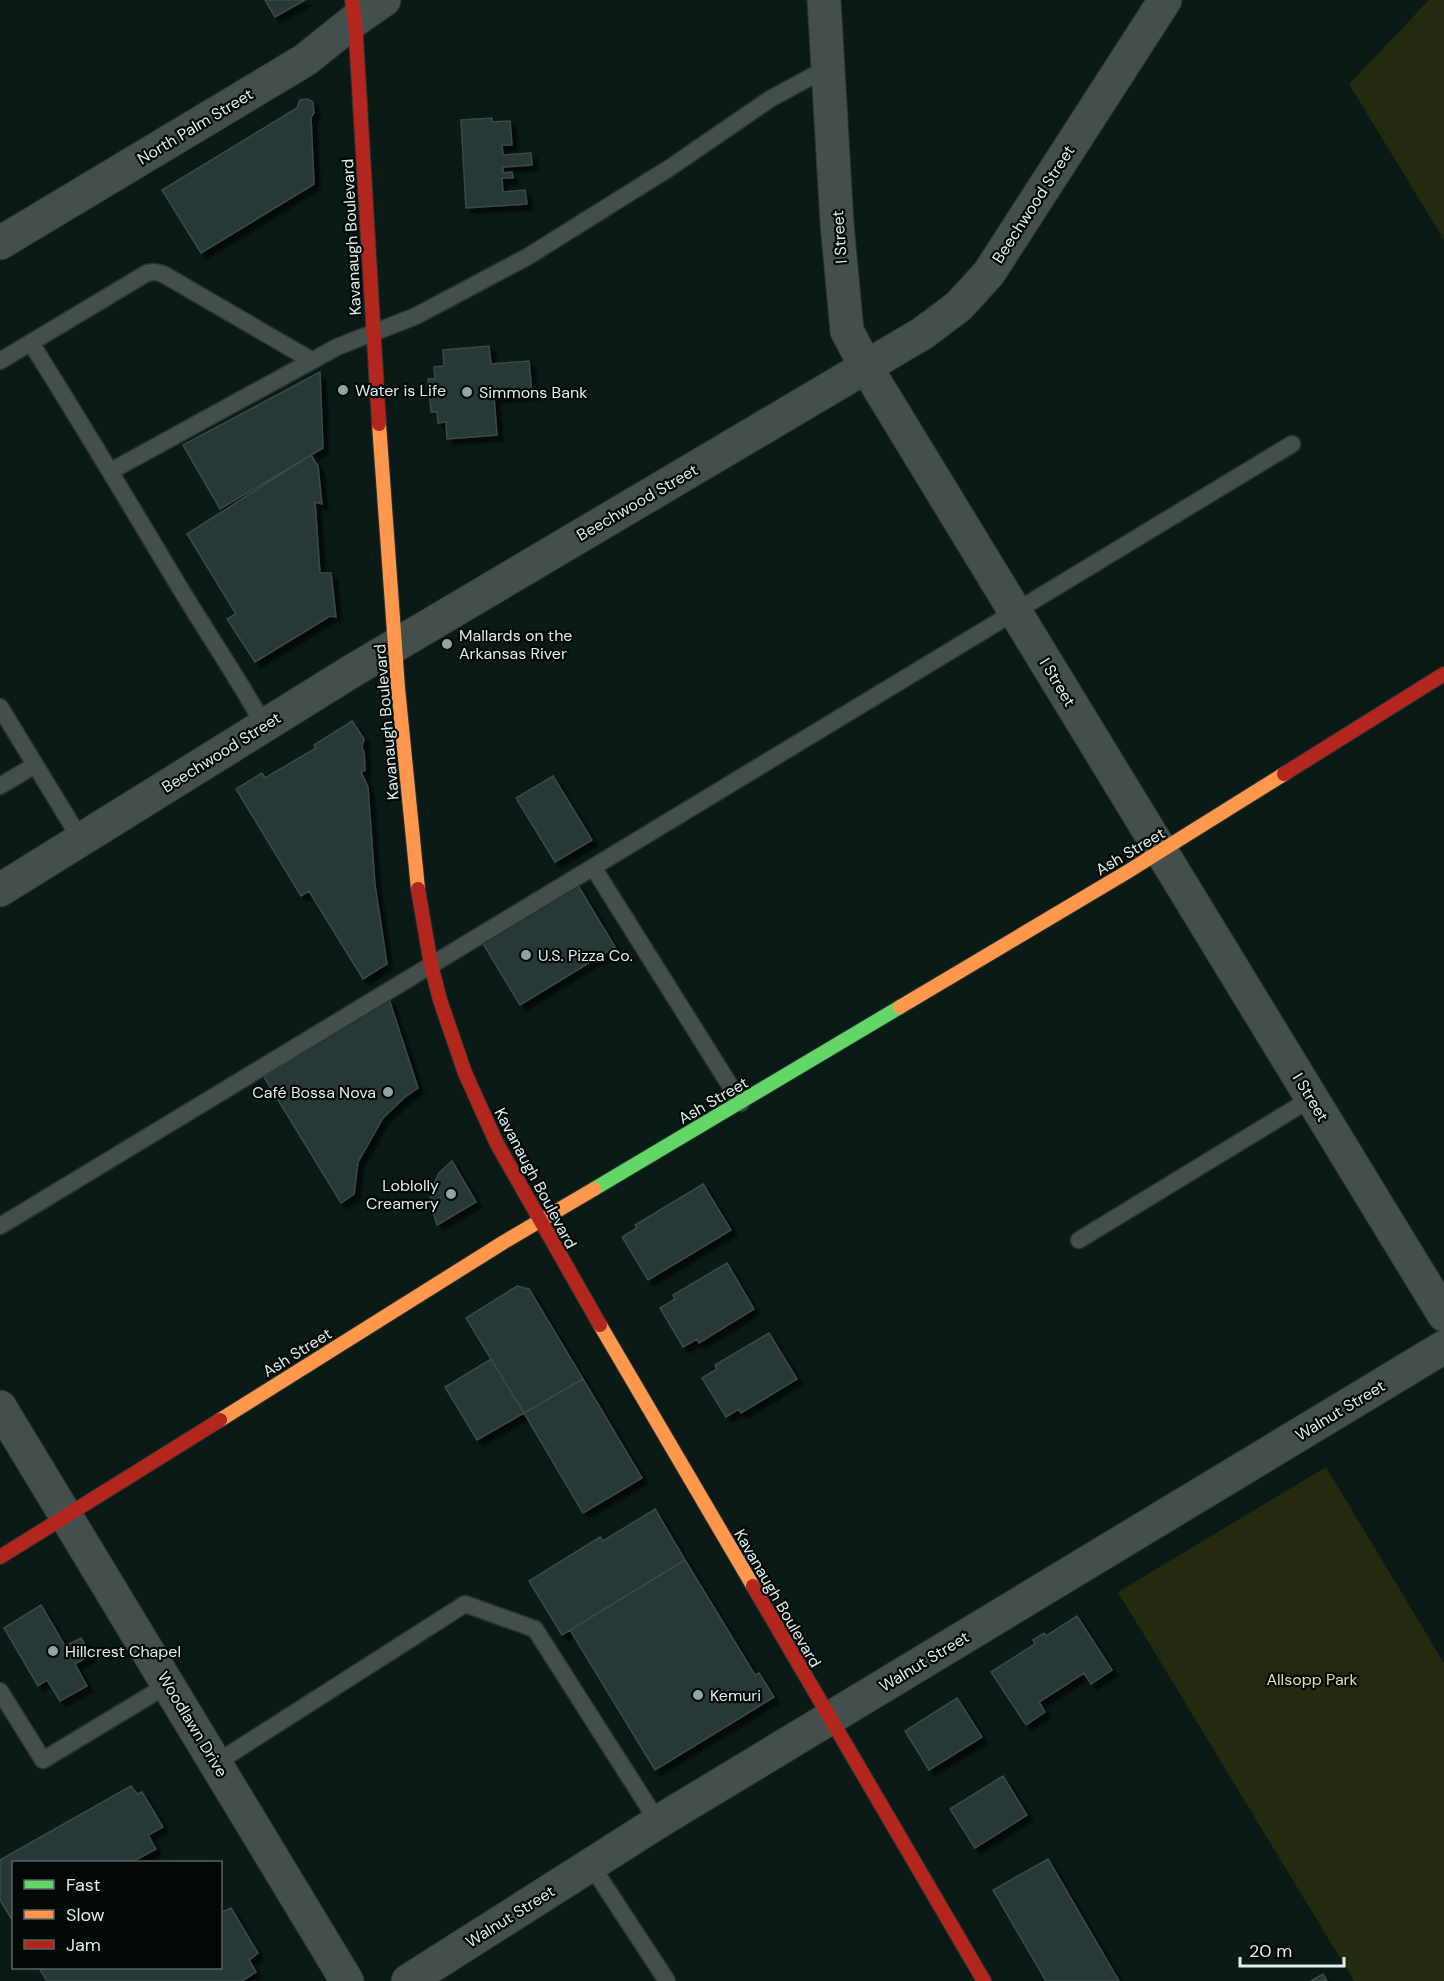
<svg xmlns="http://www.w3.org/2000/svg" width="1444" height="1981" viewBox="0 0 1444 1981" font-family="'DM Sans',sans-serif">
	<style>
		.green { fill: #232a0e }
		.building { fill: #263738; stroke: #3c4948; stroke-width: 1.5; filter: url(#shadow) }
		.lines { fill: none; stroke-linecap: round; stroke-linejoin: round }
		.lane-casing { stroke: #293331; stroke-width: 19 }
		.street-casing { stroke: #293331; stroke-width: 35 }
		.fast-casing { stroke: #293331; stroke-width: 16 }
		.slow-casing { stroke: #293331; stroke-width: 16 }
		.jam-casing { stroke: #293331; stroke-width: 16 }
		.lane { stroke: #444f4d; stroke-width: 16 }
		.street { stroke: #444f4d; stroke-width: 33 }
		.fast { stroke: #63d668; stroke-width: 14 }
		.slow { stroke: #ff974d; stroke-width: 14 }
		.jam { stroke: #b3261e; stroke-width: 14 }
		.poi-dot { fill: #94a4a1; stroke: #010806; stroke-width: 2 }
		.labels { text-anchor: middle; stroke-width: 4.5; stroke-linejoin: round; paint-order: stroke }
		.street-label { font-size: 16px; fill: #deeeeb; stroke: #010806 }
		.poi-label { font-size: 16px; fill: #deeeeb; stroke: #010806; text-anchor: start }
		.park-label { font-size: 16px; fill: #d6e59b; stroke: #010806 }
	</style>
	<defs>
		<filter id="shadow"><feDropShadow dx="5.5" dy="5.5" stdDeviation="1.5" flood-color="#0009"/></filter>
	</defs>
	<rect width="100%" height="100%" fill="#0a1a17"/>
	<path class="green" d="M 1429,0 L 1444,0 L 1444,240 L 1349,84 Z
		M 1326,1467 L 1444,1663 L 1444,1981 L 1354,1981 L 1118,1592 Z"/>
	<path class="building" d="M 265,0 L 305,0 L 275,17 Z
		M 307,99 L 313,102 L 314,113 L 311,117 L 314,184 L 201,253 L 162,190 L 297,108 L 300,100 Z
		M 492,118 L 492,122 L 510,121 L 512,145 L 502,145 L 503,155 L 531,153 L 532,165 L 503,167 L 503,173 L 512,172 L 513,178 L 502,178 L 503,192 L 525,190 L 527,204 L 466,208 L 461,120 Z
		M 489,346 L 491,364 L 529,361 L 532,394 L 494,397 L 497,435 L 447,439 L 446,422 L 438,423 L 437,412 L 431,412 L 428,379 L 435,379 L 434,367 L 444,366 L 443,350 Z
		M 320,372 L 323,448 L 220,509 L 183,445 Z
		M 311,455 L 318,466 L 322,504 L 315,502 L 320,573 L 331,573 L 336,617 L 330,616 L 255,662 L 227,619 L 236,614 L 187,534 Z
		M 352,721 L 364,739 L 362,747 L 364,752 L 365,770 L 361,772 L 368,787 L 375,885 L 387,964 L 363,979 L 309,891 L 301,896 L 236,789 L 262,773 L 265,778 L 316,748 L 314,745 Z
		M 553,776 L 592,840 L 555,862 L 516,798 Z
		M 577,884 L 615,947 L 520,1005 L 482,942 Z
		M 389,999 L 418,1088 L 405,1097 L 383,1118 L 358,1162 L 354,1194 L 341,1203 L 264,1077 Z
		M 452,1161 L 476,1202 L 437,1225 L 430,1201 L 432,1188 L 439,1173 Z
		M 703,1184 L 731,1230 L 648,1280 L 622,1237 L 637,1228 L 635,1225 Z
		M 727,1263 L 754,1309 L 699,1343 L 697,1339 L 683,1347 L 660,1308 L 675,1299 L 673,1295 Z
		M 517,1286 L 529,1289 L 583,1379 L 524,1413 L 466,1318 Z
		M 769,1333 L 797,1379 L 741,1413 L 739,1409 L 726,1417 L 702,1378 L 717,1369 L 715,1365 Z
		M 491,1359 L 524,1413 L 477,1440 L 445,1387 Z
		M 583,1379 L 642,1478 L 583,1513 L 524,1413 Z
		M 655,1509 L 685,1560 L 562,1635 L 529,1581 L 600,1537 L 603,1541 Z
		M 685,1560 L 755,1675 L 759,1673 L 774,1697 L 655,1770 L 570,1630 Z
		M 41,1605 L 65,1646 L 81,1638 L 91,1655 L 75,1664 L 87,1686 L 60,1701 L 47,1680 L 38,1686 L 4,1628 Z
		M 1077,1616 L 1112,1670 L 1091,1684 L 1084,1673 L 1039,1702 L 1045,1712 L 1026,1725 L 991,1672 L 1035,1644 L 1033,1640 L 1044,1633 L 1046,1636 Z
		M 957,1698 L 982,1737 L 929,1770 L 905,1731 Z
		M 1003,1776 L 1027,1815 L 975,1848 L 950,1809 Z
		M 131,1786 L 137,1794 L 142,1792 L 163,1827 L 148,1835 L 156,1849 L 132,1862 L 14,1862 L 14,1923 L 0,1900 L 0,1860 Z
		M 1048,1859 L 1119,1981 L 1046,1981 L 993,1890 Z
		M 231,1908 L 258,1953 L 249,1960 L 256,1972 L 242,1981 L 47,1981 L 39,1968 L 220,1968 L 220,1913 Z
		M 1323,1974 L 1327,1981 L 1311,1981 Z"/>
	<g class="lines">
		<g class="lane-casing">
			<path id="lane" d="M 31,343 C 79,419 125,496 171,573 C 201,624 235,673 264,725
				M 0,361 L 147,273 L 155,272 L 163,274 L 311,360
				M 111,471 L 337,347 L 416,316 L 527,257 L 671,167 L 770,99 L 829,67
				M 0,707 L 81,840
				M 0,786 L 35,765
				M 593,867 L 741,1103
				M 0,1226 L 1292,444
				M 1079,1240 L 1312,1098
				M 0,1691 L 43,1760 L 169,1684
				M 216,1763 L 465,1604 L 535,1629 L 658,1822
				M 591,1865 L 667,1981"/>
		</g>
		<g class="street-casing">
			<path id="street" d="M 824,0 L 837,224 L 847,331 L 866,367 L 1444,1315
				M 0,243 L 305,60 L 355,20 L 384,0
				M 0,890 L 352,671 L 923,333 L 959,306 L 989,273 L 1165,0
				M 0,1407 L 347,1981
				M 408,1981 L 658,1822 L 1444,1347"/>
		</g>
		<g class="fast-casing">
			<path id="fast" d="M 594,1189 L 900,1007"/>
		</g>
		<g class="slow-casing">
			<path id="slow" d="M 379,424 L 398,688 L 418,889
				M 900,1007 L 1127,872 L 1284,774
				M 600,1325 L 753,1586
				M 220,1420 L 504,1242 L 594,1189"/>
		</g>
		<g class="jam-casing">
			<path id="jam" d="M 352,0 L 355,20 L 379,424
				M 1284,774 L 1444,674
				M 418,889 L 431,965 L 440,1000 L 465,1073 L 497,1144 L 600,1325
				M 0,1557 L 220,1420
				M 753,1586 L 984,1981"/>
		</g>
		<use href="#lane" class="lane"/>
		<use href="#street" class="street"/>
		<use href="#fast" class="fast"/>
		<use href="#slow" class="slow"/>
		<use href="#jam" class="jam"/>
	</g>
	<g class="poi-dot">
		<circle cx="343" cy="390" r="6"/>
		<circle cx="467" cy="392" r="6"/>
		<circle cx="447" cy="644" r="6"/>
		<circle cx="526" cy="955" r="6"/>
		<circle cx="388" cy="1092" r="6"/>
		<circle cx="451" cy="1194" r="6"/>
		<circle cx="53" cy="1651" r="6"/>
		<circle cx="698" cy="1695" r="6"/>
	</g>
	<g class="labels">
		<g class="street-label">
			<text transform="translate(195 126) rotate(-31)" y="6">North Palm Street</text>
			<text transform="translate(1033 204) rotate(-57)" y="6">Beechwood Street</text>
			<text transform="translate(351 237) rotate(-93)" y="6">Kavanaugh Boulevard</text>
			<text transform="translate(839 237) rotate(-94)" y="6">I Street</text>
			<text transform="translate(637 502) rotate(-30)" y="6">Beechwood Street</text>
			<text transform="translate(1058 682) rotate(59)" y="6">I Street</text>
			<text transform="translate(386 722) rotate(-95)" y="6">Kavanaugh Boulevard</text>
			<text transform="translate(221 752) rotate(-32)" y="6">Beechwood Street</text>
			<text transform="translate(1130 851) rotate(-31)" y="6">Ash Street</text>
			<text transform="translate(1311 1097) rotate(59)" y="6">I Street</text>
			<text transform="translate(713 1100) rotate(-30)" y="6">Ash Street</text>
			<text transform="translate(536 1178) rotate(62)" y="6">Kavanaugh Boulevard</text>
			<text transform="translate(297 1352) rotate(-32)" y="6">Ash Street</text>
			<text transform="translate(1340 1410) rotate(-31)" y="6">Walnut Street</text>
			<text transform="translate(778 1598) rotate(60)" y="6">Kavanaugh Boulevard</text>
			<text transform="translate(924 1661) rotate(-31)" y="6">Walnut Street</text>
			<text transform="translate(193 1724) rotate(59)" y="6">Woodlawn Drive</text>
			<text transform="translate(510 1916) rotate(-32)" y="6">Walnut Street</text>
		</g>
		<g class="poi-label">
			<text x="355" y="396">Water is Life</text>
			<text x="479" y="398">Simmons Bank</text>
			<text x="459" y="641">Mallards on the<tspan x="459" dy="18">Arkansas River</tspan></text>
			<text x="538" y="961">U.S. Pizza Co.</text>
			<text x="376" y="1098" text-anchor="end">Café Bossa Nova</text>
			<text x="439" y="1191" text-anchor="end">Loblolly<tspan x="439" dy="18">Creamery</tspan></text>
			<text x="65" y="1657">Hillcrest Chapel</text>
			<text x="710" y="1701">Kemuri</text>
		</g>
		<g class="park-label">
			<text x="1312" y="1685">Allsopp Park</text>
		</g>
	</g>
	<rect x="12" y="1861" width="210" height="108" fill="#010806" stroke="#596462" stroke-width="1.5"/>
	<rect x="24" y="1880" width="30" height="9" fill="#63d668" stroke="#596462" stroke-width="1.5"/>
	<text x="66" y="1891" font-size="18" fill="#deeeeb">Fast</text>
	<rect x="24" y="1910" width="30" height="9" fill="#ff974d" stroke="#596462" stroke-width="1.5"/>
	<text x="66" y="1921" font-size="18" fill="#deeeeb">Slow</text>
	<rect x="24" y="1940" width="30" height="9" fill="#b3261e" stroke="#596462" stroke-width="1.5"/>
	<text x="66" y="1951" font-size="18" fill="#deeeeb">Jam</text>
	<path d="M1240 1957v9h104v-9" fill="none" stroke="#deeeeb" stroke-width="3"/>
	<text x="1249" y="1957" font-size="18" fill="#deeeeb" stroke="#010806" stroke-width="4.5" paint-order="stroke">20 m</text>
</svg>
